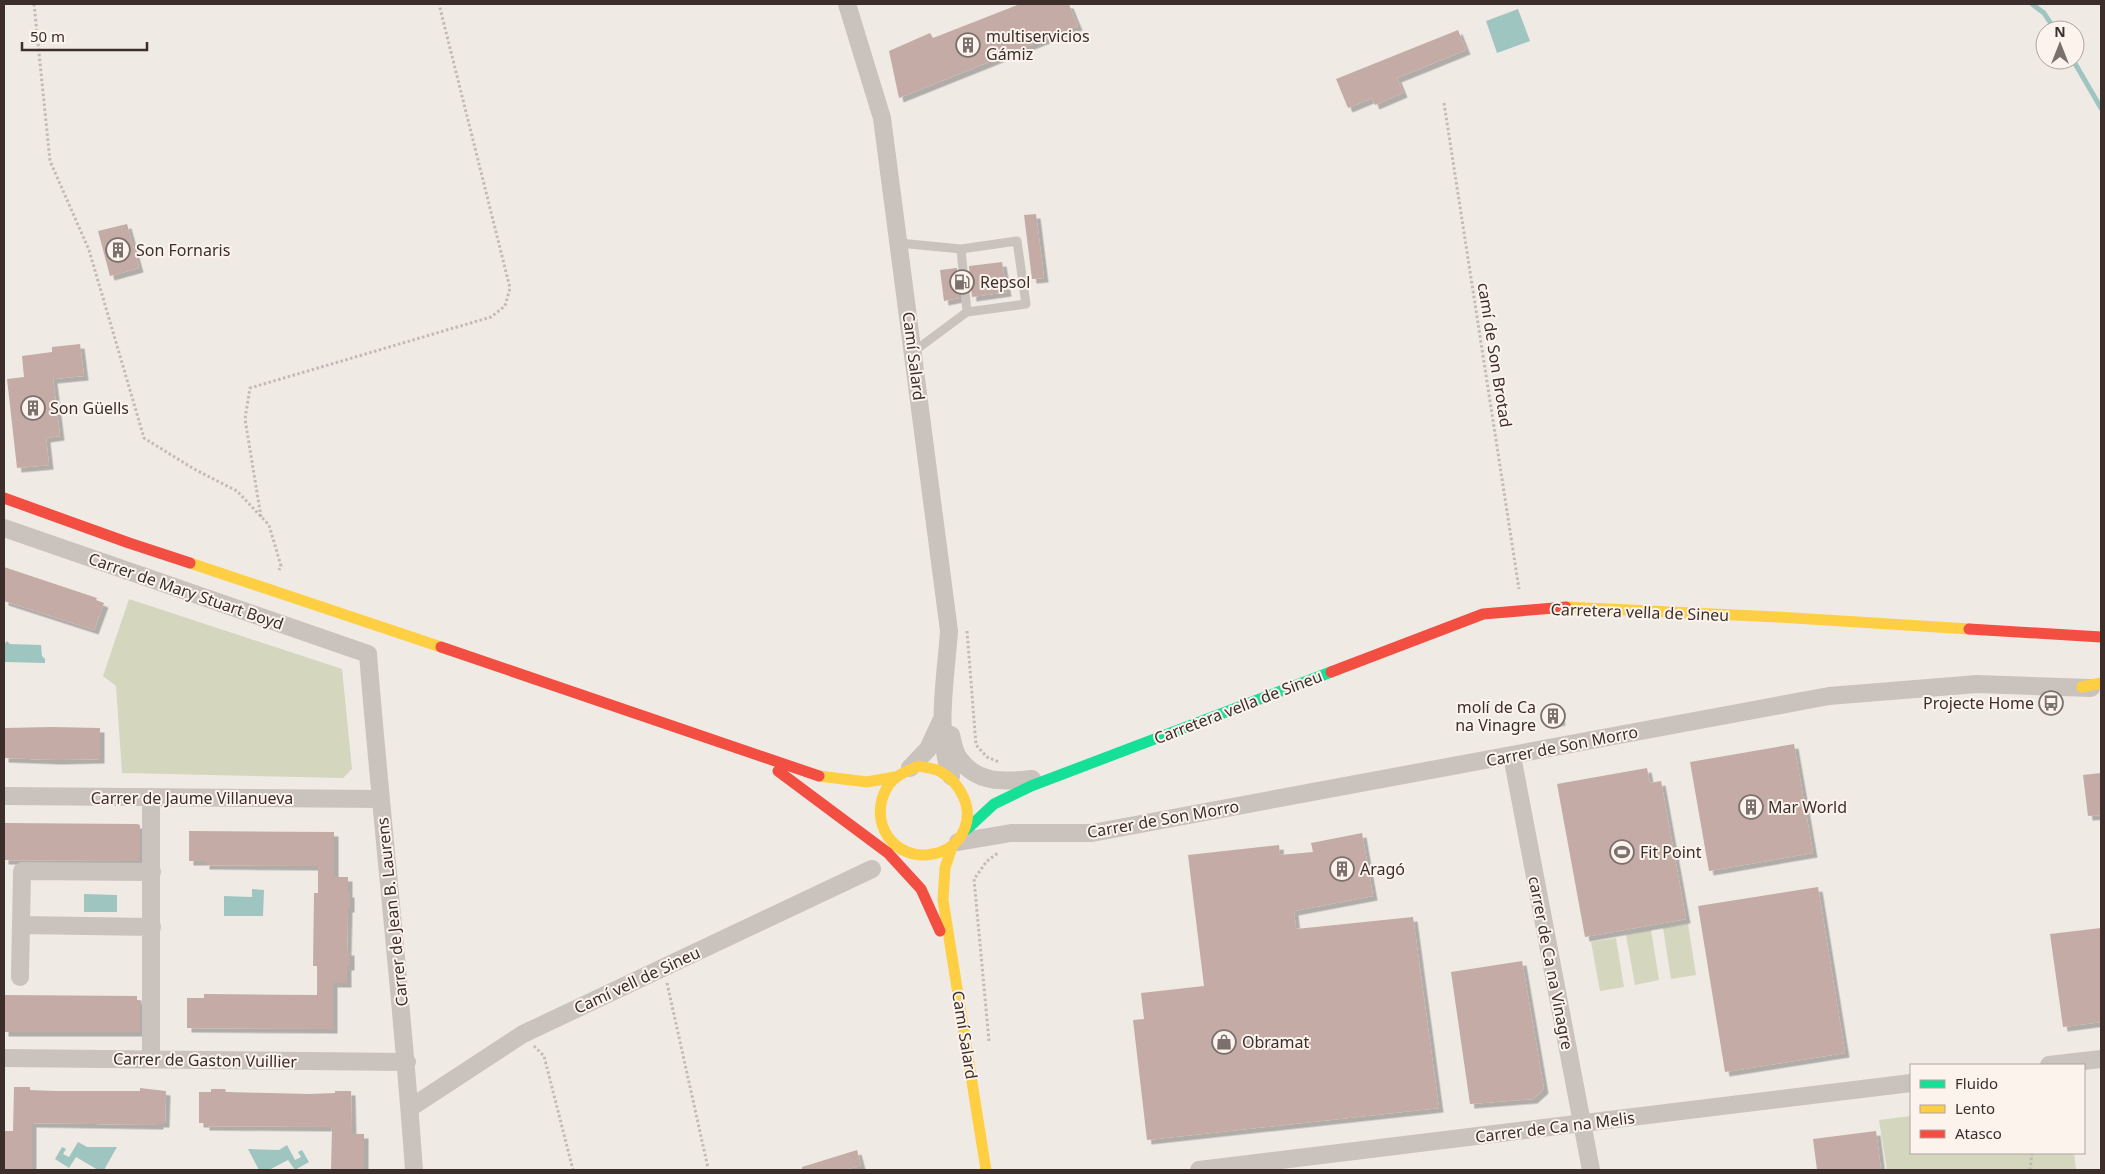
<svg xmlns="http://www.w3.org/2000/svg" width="2105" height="1174" viewBox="0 0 2105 1174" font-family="'Noto Sans',sans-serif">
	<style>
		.green { fill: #d4d6be }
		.water { fill: #9fc5c1 }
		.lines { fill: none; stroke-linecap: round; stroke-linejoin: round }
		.stream { stroke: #9fc5c1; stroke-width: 5 }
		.building { fill: #c5aba5; filter: url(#shadow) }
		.path { stroke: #c3bab5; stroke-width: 3; stroke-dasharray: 2.5 2.5; stroke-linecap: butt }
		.lane { stroke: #cac2bd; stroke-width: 9 }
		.street { stroke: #cac2bd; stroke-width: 18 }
		.fast { stroke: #16e098; stroke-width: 11 }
		.slow { stroke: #ffcf43; stroke-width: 11 }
		.jam { stroke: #f24e42; stroke-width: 11 }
		.labels { text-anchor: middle; stroke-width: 4; stroke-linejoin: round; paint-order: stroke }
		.poi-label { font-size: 16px; fill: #3c2e2a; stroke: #fcf3ed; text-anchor: start }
		.street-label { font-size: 16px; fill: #3c2e2a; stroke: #fcf3ed }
	</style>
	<defs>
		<filter id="shadow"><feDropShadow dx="4.5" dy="4.5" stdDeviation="0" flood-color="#0004"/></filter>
	</defs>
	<rect width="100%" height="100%" fill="#f0eae5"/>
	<path class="green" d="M 129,599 L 342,669 L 352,769 L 343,778 L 122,773 L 116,686 L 103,676 Z
		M 1688,924 L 1696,975 L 1671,979 L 1663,928 Z
		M 1651,930 L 1659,980 L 1635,985 L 1626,935 Z
		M 1616,938 L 1624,987 L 1600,991 L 1591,942 Z
		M 1911,1116 L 1911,1153 L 2074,1153 L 2076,1170 L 1887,1170 L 1879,1120 Z"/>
	<path class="water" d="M 1518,9 L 1530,41 L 1497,53 L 1486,21 Z
		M 7,641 L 10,644 L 41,645 L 42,656 L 45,659 L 45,663 L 4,662 L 4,645 Z
		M 252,889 L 264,890 L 263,916 L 224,916 L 224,896 L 252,897 Z
		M 84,894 L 117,895 L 117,912 L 84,912 Z
		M 78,1142 L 87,1147 L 117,1147 L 104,1170 L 98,1170 L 76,1157 L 69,1168 L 55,1159 L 62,1147 L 66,1149 L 63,1154 L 69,1157 Z
		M 287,1145 L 295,1160 L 301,1157 L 298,1152 L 302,1150 L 309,1162 L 295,1170 L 288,1160 L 269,1170 L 259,1170 L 248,1149 L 279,1150 Z"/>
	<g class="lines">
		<path class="stream" d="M 2032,4 L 2044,13 L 2055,30
			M 2073,60 L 2101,108"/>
	</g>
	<path class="building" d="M 1020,4 L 1069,4 L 1078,26 L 899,98 L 889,51 L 930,33 L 933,38 Z
		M 1458,30 L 1466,50 L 1397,78 L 1403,93 L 1375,105 L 1372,98 L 1348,108 L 1336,79 Z
		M 1036,214 L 1044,278 L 1032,279 L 1024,215 Z
		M 127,224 L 139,268 L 110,276 L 98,231 Z
		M 1002,262 L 1007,292 L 972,297 L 969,266 Z
		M 957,268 L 959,298 L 944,301 L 940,270 Z
		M 80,344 L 84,376 L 53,379 L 60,436 L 46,438 L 49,465 L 17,468 L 7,379 L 24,377 L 22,356 L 52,352 L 52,347 Z
		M 4,567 L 97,598 L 96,600 L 104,603 L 94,630 L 4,601 Z
		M 1558,707 L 1561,721 L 1548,724 L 1545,710 Z
		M 52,727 L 100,728 L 100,759 L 56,760 L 4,758 L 4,728 Z
		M 1794,744 L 1813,853 L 1709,871 L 1690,762 Z
		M 1647,768 L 1650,783 L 1661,781 L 1686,919 L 1585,937 L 1557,784 Z
		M 2101,773 L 2101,815 L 2088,816 L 2083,775 Z
		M 4,823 L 137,824 L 140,825 L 140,857 L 139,857 L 139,861 L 4,860 Z
		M 189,831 L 334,832 L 334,877 L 348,877 L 348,893 L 350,893 L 350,908 L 348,908 L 347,951 L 350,951 L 350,966 L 347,966 L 347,983 L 333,983 L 333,1029 L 187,1028 L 187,998 L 204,998 L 204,994 L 317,995 L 317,966 L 313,966 L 314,893 L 318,893 L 318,866 L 205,865 L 205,861 L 189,861 Z
		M 1362,833 L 1373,896 L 1294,911 L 1296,929 L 1413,917 L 1439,1108 L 1147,1140 L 1133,1020 L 1144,1019 L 1141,993 L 1204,986 L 1188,855 L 1279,845 L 1280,855 L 1313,852 L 1311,843 Z
		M 1818,887 L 1845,1053 L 1725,1072 L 1698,906 Z
		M 2101,928 L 2101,1022 L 2063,1027 L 2050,934 Z
		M 1522,961 L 1544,1089 L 1533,1099 L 1470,1104 L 1451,972 Z
		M 4,995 L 137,996 L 137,1000 L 140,1000 L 140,1032 L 4,1032 Z
		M 14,1087 L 30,1087 L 30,1090 L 55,1091 L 140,1091 L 140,1088 L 166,1091 L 165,1123 L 159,1123 L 159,1125 L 32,1123 L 32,1170 L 4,1170 L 4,1131 L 13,1131 Z
		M 211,1089 L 225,1089 L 226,1092 L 310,1094 L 335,1093 L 335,1091 L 351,1091 L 352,1134 L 364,1134 L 364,1170 L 331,1170 L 332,1127 L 205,1126 L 205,1123 L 199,1123 L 199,1092 L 211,1092 Z
		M 1876,1131 L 1881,1170 L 1817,1170 L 1813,1139 Z
		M 857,1150 L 861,1165 L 845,1170 L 802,1170 L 802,1167 Z"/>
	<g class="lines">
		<path class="path" d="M 34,4 L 50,161 L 89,250 L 144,438 L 194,469 L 237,491 L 269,525 L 281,566 L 279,570
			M 1444,103 L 1519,589
			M 261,517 L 245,419 L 250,388 L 491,317 L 505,306 L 510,288 L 439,4
			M 967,631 L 976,745 L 987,757 L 999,762
			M 667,983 L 708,1168
			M 989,1041 L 974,879 L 987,861 L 998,853
			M 534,1046 L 544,1056 L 573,1170
			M 2030,1170 L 2032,1153"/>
		<path class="lane" d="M 899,243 L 961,249 L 967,312 L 913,352
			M 961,249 L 1017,241 L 1026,304 L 967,312"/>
		<path class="street" d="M 847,4 L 882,118 L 949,631 C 946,677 935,731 951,776
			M 4,528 L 368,654 C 382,827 402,998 414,1170
			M 951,735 C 953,742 954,751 958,757 C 976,784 1004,782 1032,779
			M 1512,756 L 1591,1170
			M 910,768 L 928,749 L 941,721
			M 4,796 L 380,799
			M 151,797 L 151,1059
			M 958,842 L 1011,833 L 1092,833 L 1829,696 L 1977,684 L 2091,688
			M 21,925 L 152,927
			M 20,977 L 22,871 L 152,872
			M 4,1058 L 407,1062
			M 2049,1065 L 2101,1059
			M 410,1108 L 523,1034 L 872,869
			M 1199,1170 L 1911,1083"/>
		<path class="fast" d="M 966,830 L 994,804 L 1031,786 L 1331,672"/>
		<path class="slow" d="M 190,563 L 441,647
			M 1566,607 L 1777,617 L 1969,629
			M 2082,687 L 2101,683
			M 919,766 C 926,768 935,768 941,772 C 960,783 974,808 964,830 C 958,844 948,851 933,854 C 894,862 866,821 888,786 C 895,775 907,771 919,766 Z
			M 819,776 L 867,782 L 895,777
			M 952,847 L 945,868 L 943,900 L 986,1170"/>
		<path class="jam" d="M 4,498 L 129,543 L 190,563
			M 1969,629 L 2101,637
			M 441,647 L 819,776
			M 1331,672 L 1483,614 L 1566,607
			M 778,771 L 888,853 L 921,889 L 940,931"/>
	</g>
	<defs>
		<g id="building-ring" transform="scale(1.25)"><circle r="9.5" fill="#fcf3ed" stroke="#7b706b" stroke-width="1.5"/><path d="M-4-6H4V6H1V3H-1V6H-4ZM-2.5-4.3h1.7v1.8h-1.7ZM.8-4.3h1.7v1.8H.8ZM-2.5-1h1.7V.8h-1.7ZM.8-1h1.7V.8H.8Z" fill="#7b706b"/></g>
		<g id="fuel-ring" transform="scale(1.25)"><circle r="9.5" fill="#fcf3ed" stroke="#7b706b" stroke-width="1.5"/><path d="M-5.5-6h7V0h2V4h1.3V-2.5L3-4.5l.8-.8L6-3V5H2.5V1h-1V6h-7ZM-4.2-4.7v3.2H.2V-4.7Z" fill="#7b706b"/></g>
		<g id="bus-ring" transform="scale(1.25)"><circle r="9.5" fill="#fcf3ed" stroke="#7b706b" stroke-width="1.5"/><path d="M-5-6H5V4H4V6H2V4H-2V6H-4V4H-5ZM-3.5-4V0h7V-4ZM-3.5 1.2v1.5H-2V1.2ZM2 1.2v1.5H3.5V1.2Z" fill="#7b706b"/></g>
		<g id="stadium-ring" transform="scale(1.25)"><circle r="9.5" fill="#fcf3ed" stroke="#7b706b" stroke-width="1.5"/><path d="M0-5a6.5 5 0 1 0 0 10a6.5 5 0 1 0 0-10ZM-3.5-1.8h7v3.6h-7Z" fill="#7b706b"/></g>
		<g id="shop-ring" transform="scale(1.25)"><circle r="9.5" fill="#fcf3ed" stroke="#7b706b" stroke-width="1.5"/><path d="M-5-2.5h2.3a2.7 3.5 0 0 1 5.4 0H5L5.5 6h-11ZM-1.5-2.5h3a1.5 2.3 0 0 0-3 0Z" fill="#7b706b"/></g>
	</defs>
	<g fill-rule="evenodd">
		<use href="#building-ring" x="968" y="45"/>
		<use href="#building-ring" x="118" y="250"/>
		<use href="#fuel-ring" x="962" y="282"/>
		<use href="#building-ring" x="33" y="408"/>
		<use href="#bus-ring" x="2051" y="703"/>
		<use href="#building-ring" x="1553" y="716"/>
		<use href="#building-ring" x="1751" y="807"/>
		<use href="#stadium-ring" x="1622" y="852"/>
		<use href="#building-ring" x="1342" y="869"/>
		<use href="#shop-ring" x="1224" y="1042"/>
	</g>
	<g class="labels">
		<g class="poi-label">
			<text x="986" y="42">multiservicios<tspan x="986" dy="18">Gámiz</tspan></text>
			<text x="136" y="256">Son Fornaris</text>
			<text x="980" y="288">Repsol</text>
			<text x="50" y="414">Son Güells</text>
			<text x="2034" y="709" text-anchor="end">Projecte Home</text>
			<text x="1536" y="713" text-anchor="end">molí de Ca<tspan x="1536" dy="18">na Vinagre</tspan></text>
			<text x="1768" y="813">Mar World</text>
			<text x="1640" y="858">Fit Point</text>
			<text x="1360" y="875">Aragó</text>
			<text x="1242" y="1048">Obramat</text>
		</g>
		<g class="street-label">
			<text transform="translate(1495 355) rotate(81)" y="6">camí de Son Brotad</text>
			<text transform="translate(914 356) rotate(83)" y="6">Camí Salard</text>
			<text transform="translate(186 591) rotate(19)" y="6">Carrer de Mary Stuart Boyd</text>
			<text transform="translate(1640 612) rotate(2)" y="6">Carretera vella de Sineu</text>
			<text transform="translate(1238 707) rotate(-21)" y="6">Carretera vella de Sineu</text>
			<text transform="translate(1562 746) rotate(-11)" y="6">Carrer de Son Morro</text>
			<text x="192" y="804">Carrer de Jaume Villanueva</text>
			<text transform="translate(1163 819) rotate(-10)" y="6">Carrer de Son Morro</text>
			<text transform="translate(392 912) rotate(-96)" y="6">Carrer de Jean B. Laurens</text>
			<text transform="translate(1551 963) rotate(79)" y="6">carrer de Ca na Vinagre</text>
			<text transform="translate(637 980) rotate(-25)" y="6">Camí vell de Sineu</text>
			<text transform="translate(965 1035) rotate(81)" y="6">Camí Salard</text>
			<text transform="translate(205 1060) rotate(1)" y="6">Carrer de Gaston Vuillier</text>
			<text transform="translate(1555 1127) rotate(-7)" y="6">Carrer de Ca na Melis</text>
		</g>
	</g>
	<rect width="2105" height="1174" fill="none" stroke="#3c2e2a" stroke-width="10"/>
	<rect x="1910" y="1064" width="175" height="90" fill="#fcf3ed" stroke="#afa49f"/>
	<rect x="1920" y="1080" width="25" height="8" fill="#16e098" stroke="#afa49f"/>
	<text x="1955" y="1089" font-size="15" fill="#3c2e2a">Fluido</text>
	<rect x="1920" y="1105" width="25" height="8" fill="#ffcf43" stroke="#afa49f"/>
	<text x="1955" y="1114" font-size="15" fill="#3c2e2a">Lento</text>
	<rect x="1920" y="1130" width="25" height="8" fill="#f24e42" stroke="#afa49f"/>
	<text x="1955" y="1139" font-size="15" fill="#3c2e2a">Atasco</text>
	<g transform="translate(2060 45)"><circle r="24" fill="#fcf3ed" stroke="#afa49f"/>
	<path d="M0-4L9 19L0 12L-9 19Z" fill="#7b706b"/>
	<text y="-8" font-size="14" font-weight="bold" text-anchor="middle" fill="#3c2e2a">N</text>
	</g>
	<path d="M22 42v8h125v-8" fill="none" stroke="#3c2e2a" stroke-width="2.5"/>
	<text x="30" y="42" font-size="15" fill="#3c2e2a" stroke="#fcf3ed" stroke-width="4" paint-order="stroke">50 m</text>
</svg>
